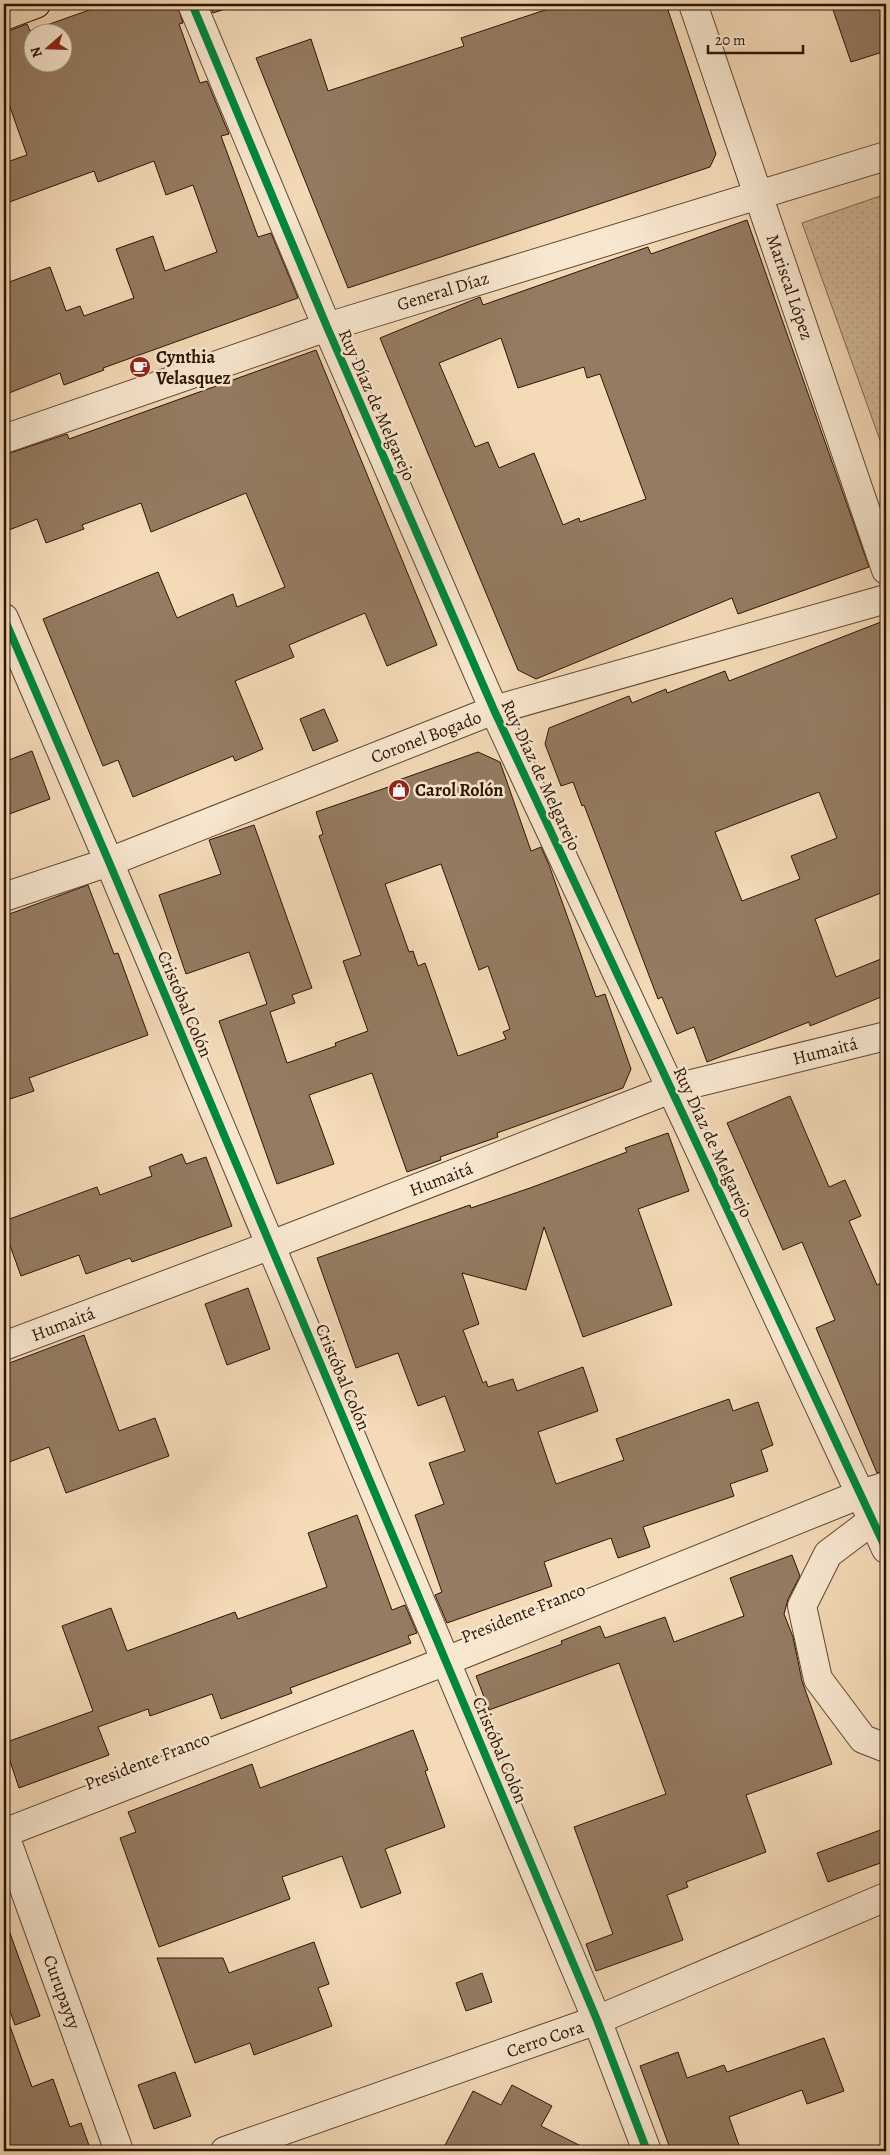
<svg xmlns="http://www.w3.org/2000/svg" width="890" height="2155" viewBox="0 0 890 2155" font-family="Alegreya,serif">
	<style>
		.grass { fill: url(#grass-dots); stroke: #7f674e }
		.building { fill: #947b61; stroke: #2c1504; fill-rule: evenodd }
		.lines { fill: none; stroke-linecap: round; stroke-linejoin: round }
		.minor-casing { stroke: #5e4631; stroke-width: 30 }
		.major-casing { stroke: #2c1504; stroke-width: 30 }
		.minor { stroke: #f8e7d0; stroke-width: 28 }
		.major { stroke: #f4dab7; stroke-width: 28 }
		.cycleway-casing { stroke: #f8e7d0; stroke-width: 11 }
		.cycleway { stroke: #00873e; stroke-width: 8 }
		.labels { text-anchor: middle; stroke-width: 5; stroke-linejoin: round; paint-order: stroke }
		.street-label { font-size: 18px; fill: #2c1504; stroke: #f8e7d0 }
		.poi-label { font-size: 18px; font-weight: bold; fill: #2c1504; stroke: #f8e7d0; text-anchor: start }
	</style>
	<defs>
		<pattern id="grass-dots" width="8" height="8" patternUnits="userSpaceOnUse" patternTransform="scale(1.25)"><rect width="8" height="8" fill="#d2b999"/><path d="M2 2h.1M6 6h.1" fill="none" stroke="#b49e82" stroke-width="1.8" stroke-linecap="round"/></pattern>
	</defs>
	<rect width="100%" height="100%" fill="#f4dab7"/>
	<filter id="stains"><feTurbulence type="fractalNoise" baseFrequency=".004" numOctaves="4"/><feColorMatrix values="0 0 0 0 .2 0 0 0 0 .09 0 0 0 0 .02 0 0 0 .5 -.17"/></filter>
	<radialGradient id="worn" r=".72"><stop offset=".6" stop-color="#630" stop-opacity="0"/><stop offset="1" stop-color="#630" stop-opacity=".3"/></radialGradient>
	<path class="grass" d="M 886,194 L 886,457 L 802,223 Z"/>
	<path class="building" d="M 106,4 L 177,4 L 183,23 L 179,24 L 200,83 L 207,81 L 229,134 L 221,136 L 258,237 L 271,233 L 298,298 L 103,368 L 104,370 L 64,385 L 60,373 L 4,395 L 4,284 L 50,267 L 66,311 L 80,306 L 84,316 L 134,298 L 116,249 L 153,236 L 165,271 L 217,252 L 193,185 L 166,195 L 154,161 L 98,182 L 94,171 L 4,204 L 4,163 L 27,155 L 4,90 L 4,33 L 27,24 L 30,31 ZM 32,32 L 62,32 L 62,62 L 32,62 Z
		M 209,4 L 224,4 L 225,9 L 213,13 Z
		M 563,4 L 666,4 L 716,154 L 710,167 L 348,288 L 256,58 L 311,39 L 328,91 L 464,46 L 461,38 Z
		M 831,4 L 886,4 L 886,51 L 851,62 Z
		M 747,220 L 869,567 L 738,614 L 732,598 L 536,679 L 518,670 L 380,338 L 480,297 L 483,305 L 648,247 L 651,254 ZM 501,338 L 518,388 L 584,367 L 587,378 L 600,374 L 646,499 L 580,522 L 579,518 L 563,525 L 534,453 L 499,468 L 488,442 L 475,447 L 439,363 Z
		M 316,350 L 437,645 L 387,666 L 365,613 L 289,645 L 294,657 L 235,681 L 263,749 L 235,761 L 233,756 L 133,797 L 118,760 L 103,766 L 43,619 L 158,572 L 177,618 L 233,594 L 237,607 L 285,587 L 246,493 L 151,532 L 141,503 L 82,525 L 84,529 L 46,543 L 37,519 L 4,532 L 4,455 L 67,434 L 69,439 Z
		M 886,620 L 886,891 L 815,919 L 836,977 L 886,957 L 886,995 L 810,1026 L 809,1022 L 707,1062 L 694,1027 L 677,1034 L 662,997 L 658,999 L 584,805 L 582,806 L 573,782 L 561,786 L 545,744 L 549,728 L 629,696 L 632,703 L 666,689 L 667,693 L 725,671 L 729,681 ZM 819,792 L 837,838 L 791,856 L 800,879 L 742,901 L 715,832 Z
		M 324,709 L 338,741 L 313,751 L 300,719 Z
		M 32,751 L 50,799 L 4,816 L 4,762 Z
		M 478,752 L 500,762 L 531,851 L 541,847 L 549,865 L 596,997 L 605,994 L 631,1069 L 623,1088 L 497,1133 L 498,1137 L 440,1157 L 441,1160 L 407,1172 L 372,1073 L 309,1095 L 334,1164 L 277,1184 L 219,1021 L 267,1004 L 249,952 L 186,974 L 159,895 L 221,874 L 209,840 L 254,825 L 312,988 L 292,995 L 295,1003 L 270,1012 L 287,1063 L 336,1046 L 335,1043 L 368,1031 L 343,961 L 361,955 L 319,836 L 323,834 L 316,812 L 394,785 L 393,782 ZM 441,864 L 479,970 L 488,966 L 510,1029 L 503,1032 L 506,1039 L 458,1056 L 425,963 L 418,966 L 413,951 L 409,952 L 385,884 Z
		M 88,885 L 114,954 L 118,953 L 148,1035 L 29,1078 L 34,1091 L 4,1101 L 4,916 Z
		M 790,1096 L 829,1187 L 845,1180 L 861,1216 L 849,1221 L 877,1285 L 886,1280 L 886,1471 L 877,1473 L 816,1328 L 835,1320 L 802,1242 L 783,1250 L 727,1123 Z
		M 668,1133 L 689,1191 L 638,1209 L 672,1305 L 583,1337 L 544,1227 L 526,1290 L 462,1273 L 479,1324 L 463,1330 L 483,1383 L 486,1381 L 488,1387 L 513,1379 L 517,1391 L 583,1367 L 598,1411 L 538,1432 L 556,1484 L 624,1460 L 616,1439 L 729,1399 L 733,1411 L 758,1402 L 773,1445 L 761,1450 L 768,1471 L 730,1484 L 734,1496 L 643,1527 L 650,1547 L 618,1558 L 611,1538 L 544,1562 L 552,1586 L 447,1623 L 435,1595 L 442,1592 L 415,1515 L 444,1504 L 429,1463 L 465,1451 L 445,1396 L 418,1406 L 398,1353 L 356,1368 L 317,1258 L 470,1205 L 471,1208 L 530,1188 L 627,1152 L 625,1148 Z
		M 182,1154 L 186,1164 L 206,1157 L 232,1226 L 132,1262 L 130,1258 L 86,1274 L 79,1255 L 21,1276 L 4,1229 L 4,1221 L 97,1187 L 100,1195 L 152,1176 L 149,1167 Z
		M 248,1288 L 270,1349 L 227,1365 L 205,1304 Z
		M 84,1335 L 119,1431 L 155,1418 L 169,1456 L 66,1493 L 49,1447 L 4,1464 L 4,1365 Z
		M 357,1515 L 392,1610 L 405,1605 L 417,1633 L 408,1636 L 411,1643 L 290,1688 L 292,1693 L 221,1719 L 212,1694 L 150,1716 L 148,1709 L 98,1727 L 109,1755 L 19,1788 L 4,1743 L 93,1711 L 62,1626 L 111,1608 L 127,1651 L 235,1612 L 238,1619 L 327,1587 L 308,1533 Z
		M 792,1555 L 800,1576 L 788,1599 L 784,1614 L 793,1637 L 802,1681 L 832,1764 L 746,1795 L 766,1852 L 686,1882 L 688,1887 L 667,1895 L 683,1940 L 596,1971 L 586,1944 L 613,1934 L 574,1827 L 666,1794 L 619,1663 L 489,1710 L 476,1676 L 562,1644 L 561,1641 L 600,1626 L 605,1638 L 665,1617 L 674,1642 L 744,1616 L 730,1578 Z
		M 413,1730 L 428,1770 L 425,1771 L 445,1827 L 385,1849 L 401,1893 L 361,1908 L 342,1856 L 282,1877 L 290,1899 L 159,1947 L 120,1838 L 136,1832 L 128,1812 L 252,1764 L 260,1788 Z
		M 886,1828 L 886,1861 L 828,1882 L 817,1853 Z
		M 7,1925 L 40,2016 L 15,2025 L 4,1995 L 4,1926 Z
		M 314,1942 L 329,1984 L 318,1988 L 332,2026 L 254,2055 L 250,2043 L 195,2063 L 157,1958 L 223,1958 L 229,1973 Z
		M 482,1973 L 492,2002 L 466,2011 L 456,1983 Z
		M 4,2018 L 7,2018 L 32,2087 L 53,2079 L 70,2127 L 81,2123 L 91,2151 L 4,2151 Z
		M 824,2038 L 844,2091 L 807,2104 L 802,2090 L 729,2117 L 741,2151 L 671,2151 L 640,2066 L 678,2052 L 687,2078 L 724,2065 L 727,2072 Z
		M 175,2072 L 191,2116 L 154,2129 L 138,2085 Z
		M 512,2085 L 552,2106 L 541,2126 L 591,2151 L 442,2151 L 473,2091 L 501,2105 Z"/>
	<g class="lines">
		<g class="minor-casing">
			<path id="minor" d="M 192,4 L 327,327 L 494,710 L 886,1549
				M 693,4 L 886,570
				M 4,439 L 327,327 L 886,156
				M 4,618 L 109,862 L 597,2020 L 647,2151
				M 4,897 L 109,862 L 494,710 L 886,599
				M 4,1346 L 271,1245 L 671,1089 L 886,1036
				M 873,1520 L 828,1554 L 802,1606 L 818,1679 L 863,1739 L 886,1748
				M 4,1833 L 446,1661 L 861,1494 L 886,1486
				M 4,1833 L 119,2151
				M 225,2151 L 597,2020 L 886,1897"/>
		</g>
		<g class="major-casing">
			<path id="major" d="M 4,16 L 36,4"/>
		</g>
		<use href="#minor" class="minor"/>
		<use href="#major" class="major"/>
		<g class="cycleway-casing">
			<path id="cycleway" d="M 192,4 L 327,327 L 494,710 L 886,1549
				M 4,618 L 109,862 L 597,2020 L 647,2151"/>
		</g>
		<use href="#cycleway" class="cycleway"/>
	</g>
	<defs>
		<g id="cafe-disc" transform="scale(1.125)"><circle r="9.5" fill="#8f2418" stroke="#f8e7d0"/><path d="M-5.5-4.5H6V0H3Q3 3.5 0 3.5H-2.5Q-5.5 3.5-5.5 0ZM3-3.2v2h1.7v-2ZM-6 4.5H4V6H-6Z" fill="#fff"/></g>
		<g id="shop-disc" transform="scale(1.125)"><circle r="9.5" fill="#8f2418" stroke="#f8e7d0"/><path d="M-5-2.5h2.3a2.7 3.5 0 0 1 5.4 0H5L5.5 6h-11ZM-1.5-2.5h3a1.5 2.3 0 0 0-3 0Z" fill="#fff"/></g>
	</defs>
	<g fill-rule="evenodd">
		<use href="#cafe-disc" x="140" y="367"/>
		<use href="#shop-disc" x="399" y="790"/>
	</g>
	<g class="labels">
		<g class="street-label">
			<text transform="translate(790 287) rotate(71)" y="6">Mariscal López</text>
			<text transform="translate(443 291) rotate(-17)" y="6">General Díaz</text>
			<text transform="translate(377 405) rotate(66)" y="6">Ruy Díaz de Melgarejo</text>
			<text transform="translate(426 737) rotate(-21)" y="6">Coronel Bogado</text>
			<text transform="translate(541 775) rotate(65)" y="6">Ruy Díaz de Melgarejo</text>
			<text transform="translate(185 1004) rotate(67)" y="6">Cristóbal Colón</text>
			<text transform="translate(825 1051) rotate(-14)" y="6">Humaitá</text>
			<text transform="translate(713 1142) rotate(65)" y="6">Ruy Díaz de Melgarejo</text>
			<text transform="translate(441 1179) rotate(-21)" y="6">Humaitá</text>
			<text transform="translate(63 1324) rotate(-21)" y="6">Humaitá</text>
			<text transform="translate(343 1377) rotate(67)" y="6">Cristóbal Colón</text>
			<text transform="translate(523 1613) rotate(-22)" y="6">Presidente Franco</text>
			<text transform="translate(500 1750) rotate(67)" y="6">Cristóbal Colón</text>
			<text transform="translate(147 1761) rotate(-21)" y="6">Presidente Franco</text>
			<text transform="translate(62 1992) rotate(70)" y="6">Curupayty</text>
			<text transform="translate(545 2039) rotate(-19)" y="6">Cerro Cora</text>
		</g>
		<g class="poi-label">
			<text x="156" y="363">Cynthia<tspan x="156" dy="21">Velasquez</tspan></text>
			<text x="415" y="796">Carol Rolón</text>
		</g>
	</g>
	<rect width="890" height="2155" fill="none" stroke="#f4dab7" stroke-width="20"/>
	<rect x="5" y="5" width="880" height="2145" fill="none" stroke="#2c1504" stroke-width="2.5"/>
	<rect x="10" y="10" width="870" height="2135" fill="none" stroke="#2c1504"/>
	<g transform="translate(48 48) rotate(250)"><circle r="24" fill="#f8e7d0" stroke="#a6937e"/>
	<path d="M0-4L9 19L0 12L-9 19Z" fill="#8f2418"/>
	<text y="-8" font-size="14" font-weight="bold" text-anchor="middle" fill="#2c1504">N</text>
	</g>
	<path d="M708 45v8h95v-8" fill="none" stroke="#2c1504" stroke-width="2.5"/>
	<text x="715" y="45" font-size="15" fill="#2c1504" stroke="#f8e7d0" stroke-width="4" paint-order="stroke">20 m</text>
	<rect width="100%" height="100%" filter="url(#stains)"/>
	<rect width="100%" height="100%" fill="url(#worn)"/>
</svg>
